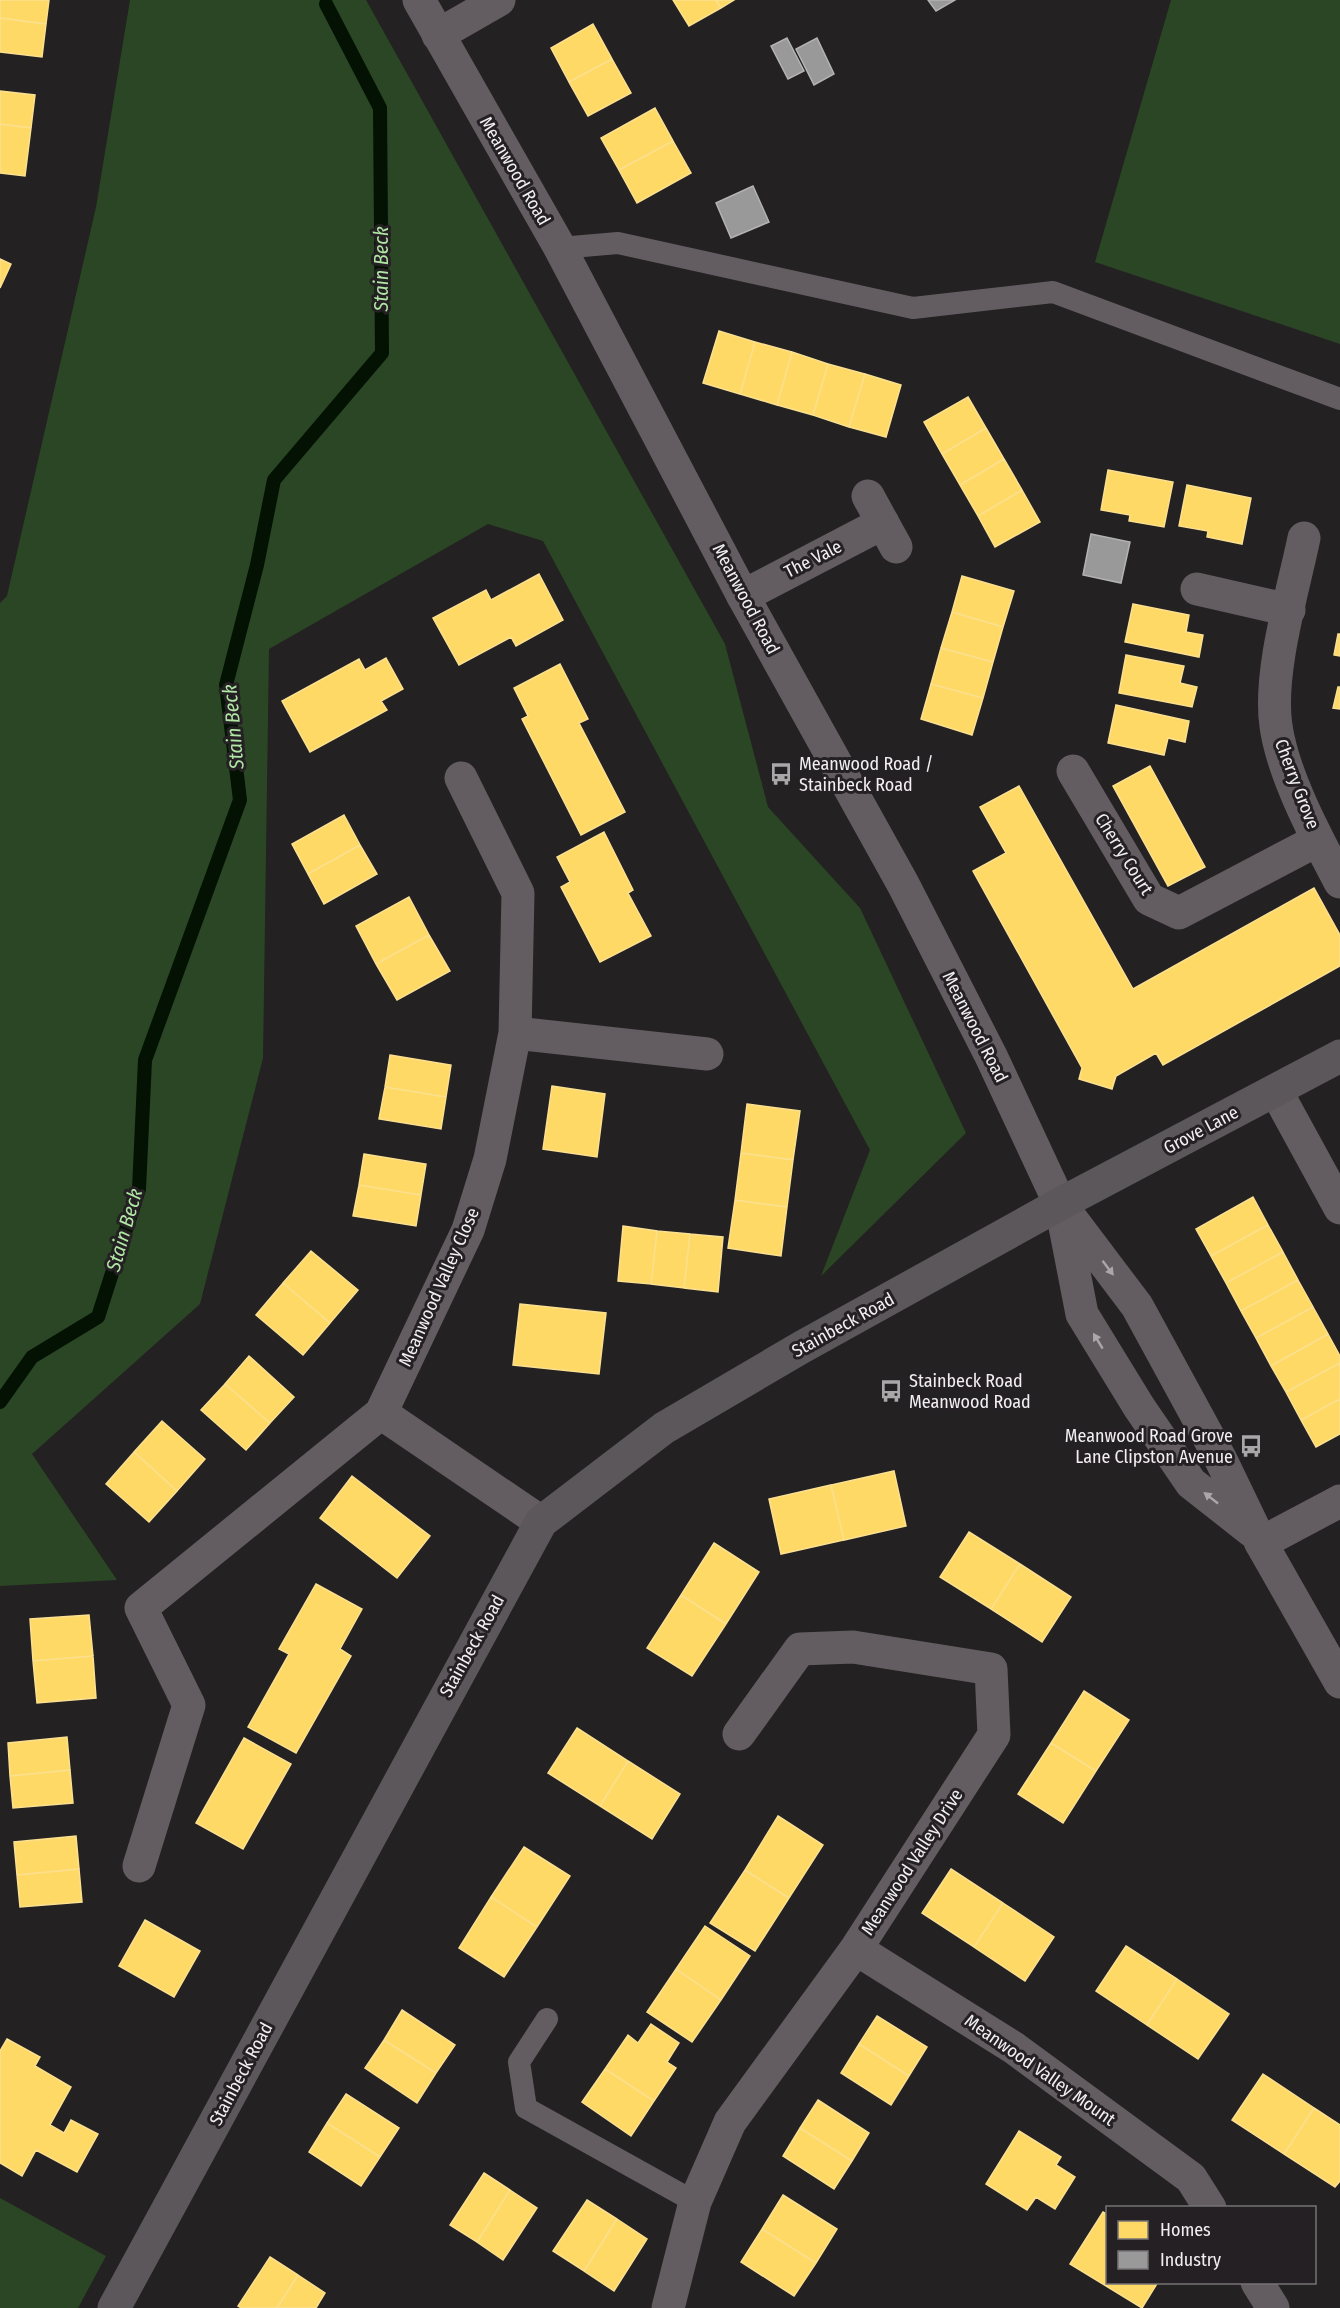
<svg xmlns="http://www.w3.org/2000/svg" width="1340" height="2308" viewBox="0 0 1340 2308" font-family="'Fira Sans Condensed',sans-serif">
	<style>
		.green { fill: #2b4624 }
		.homes { fill: #ffd966; stroke: #fbe090; stroke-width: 1.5 }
		.industry { fill: #999; stroke: #b4b3b3; stroke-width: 1.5 }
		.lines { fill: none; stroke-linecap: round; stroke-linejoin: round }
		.stream { stroke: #031203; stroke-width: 14 }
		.service { stroke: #635d62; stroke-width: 22 }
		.minor { stroke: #635d62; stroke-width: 33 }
		.tertiary { stroke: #635d62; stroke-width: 33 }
		.secondary { stroke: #5c575a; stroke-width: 33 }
		.oneway { fill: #aaa6aa }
		.labels { text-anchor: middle; stroke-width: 6; stroke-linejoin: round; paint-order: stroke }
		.street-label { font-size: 18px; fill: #f2eff1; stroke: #242023 }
		.poi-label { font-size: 18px; fill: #f2eff1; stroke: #242023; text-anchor: start }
		.water-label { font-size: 20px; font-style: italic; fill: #b1e7a5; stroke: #242023 }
	</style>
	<rect width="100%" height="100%" fill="#232122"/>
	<path class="green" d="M 130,0 L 366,0 L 725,644 L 768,807 L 860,908 L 966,1133 L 821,1276 L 870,1150 L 543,541 L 488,524 L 269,649 L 263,1058 L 200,1304 L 32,1454 L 117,1580 L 0,1586 L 0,603 L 7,596 L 96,207 Z
		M 1171,0 L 1340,0 L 1340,344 L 1095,262 Z
		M 0,2198 L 106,2256 L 78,2308 L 0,2308 Z"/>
	<path class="homes" d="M 0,0 L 49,0 L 46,24 L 0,18 Z
		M 673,0 L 716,0 L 721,8 L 689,26 Z
		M 716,0 L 734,0 L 721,8 Z
		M 0,18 L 46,24 L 42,57 L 0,52 Z
		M 593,24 L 612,59 L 569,82 L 551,48 Z
		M 612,59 L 631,93 L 588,116 L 569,82 Z
		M 0,91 L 35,95 L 31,128 L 0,124 Z
		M 655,108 L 673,141 L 619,170 L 601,138 Z
		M 0,124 L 31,128 L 25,176 L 0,173 Z
		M 673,141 L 691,173 L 637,203 L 619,170 Z
		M 0,259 L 11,264 L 0,288 Z
		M 719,331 L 755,342 L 740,394 L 703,383 Z
		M 755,342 L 792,352 L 777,405 L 740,394 Z
		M 792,352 L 828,364 L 813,415 L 777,405 Z
		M 828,364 L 865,374 L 849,427 L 813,415 Z
		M 865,374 L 901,385 L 886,437 L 849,427 Z
		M 968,397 L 986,428 L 942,454 L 924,422 Z
		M 986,428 L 1004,459 L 960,485 L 942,454 Z
		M 1004,459 L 1022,490 L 978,516 L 960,485 Z
		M 1108,470 L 1173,482 L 1164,527 L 1129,521 L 1130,515 L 1101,510 Z
		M 1187,485 L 1251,498 L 1242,544 L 1207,537 L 1208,531 L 1179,526 Z
		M 1022,490 L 1040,522 L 995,547 L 978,516 Z
		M 539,574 L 563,620 L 516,646 L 511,637 L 459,665 L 433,618 L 486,590 L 491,600 Z
		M 962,576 L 1014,591 L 1003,627 L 952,612 Z
		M 1133,604 L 1189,615 L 1186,632 L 1203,635 L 1199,657 L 1125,642 Z
		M 952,612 L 1003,627 L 993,662 L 941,648 Z
		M 1338,634 L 1340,634 L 1340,656 L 1334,655 Z
		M 941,648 L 993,662 L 983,698 L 931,684 Z
		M 1126,655 L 1184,666 L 1180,683 L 1197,687 L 1192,707 L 1119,693 Z
		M 386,658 L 403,689 L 381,701 L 387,710 L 310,752 L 282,701 L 359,659 L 365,670 Z
		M 560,664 L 588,719 L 579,723 L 625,812 L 581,835 L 522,719 L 528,716 L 514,688 Z
		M 931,684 L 983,698 L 972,735 L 921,719 Z
		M 1338,687 L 1340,687 L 1340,709 L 1333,708 Z
		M 1116,705 L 1189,721 L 1185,742 L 1168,738 L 1164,755 L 1108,743 Z
		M 1150,766 L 1205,867 L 1168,886 L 1113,786 Z
		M 1019,786 L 1133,989 L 1314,888 L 1340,935 L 1340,966 L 1163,1065 L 1156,1053 L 1116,1076 L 1112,1089 L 1079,1079 L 1082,1068 L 973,871 L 1006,853 L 980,807 Z
		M 344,815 L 360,845 L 308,874 L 292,844 Z
		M 604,832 L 633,890 L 628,893 L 651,936 L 600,962 L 561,887 L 570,882 L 557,857 Z
		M 360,845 L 377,874 L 324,904 L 308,874 Z
		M 409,897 L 429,935 L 376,964 L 356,926 Z
		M 429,935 L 450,971 L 397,1000 L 376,964 Z
		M 390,1055 L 451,1065 L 446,1097 L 385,1087 Z
		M 552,1086 L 605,1094 L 597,1157 L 543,1149 Z
		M 385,1087 L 446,1097 L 441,1129 L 379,1119 Z
		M 747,1104 L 800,1111 L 793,1160 L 741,1153 Z
		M 741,1153 L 793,1160 L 787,1207 L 735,1200 Z
		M 364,1154 L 426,1164 L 421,1195 L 359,1185 Z
		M 359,1185 L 421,1195 L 416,1226 L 353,1216 Z
		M 1253,1197 L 1268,1225 L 1211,1256 L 1196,1229 Z
		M 735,1200 L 787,1207 L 781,1256 L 728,1248 Z
		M 1268,1225 L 1283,1252 L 1226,1283 L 1211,1256 Z
		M 623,1226 L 657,1231 L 651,1284 L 618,1281 Z
		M 657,1231 L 690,1234 L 684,1288 L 651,1284 Z
		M 690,1234 L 723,1237 L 718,1292 L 684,1288 Z
		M 311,1251 L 358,1290 L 330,1323 L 283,1283 Z
		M 1283,1252 L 1298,1280 L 1241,1311 L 1226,1283 Z
		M 1298,1280 L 1313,1307 L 1256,1338 L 1241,1311 Z
		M 283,1283 L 330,1323 L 303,1355 L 256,1315 Z
		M 520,1304 L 606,1313 L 599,1374 L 513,1365 Z
		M 1313,1307 L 1328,1334 L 1271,1366 L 1256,1338 Z
		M 1328,1334 L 1340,1356 L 1340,1363 L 1286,1392 L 1271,1366 Z
		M 249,1356 L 294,1397 L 270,1423 L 225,1384 Z
		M 1340,1363 L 1340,1399 L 1301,1420 L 1286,1392 Z
		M 225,1384 L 270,1423 L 246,1450 L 201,1410 Z
		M 1340,1399 L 1340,1434 L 1316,1447 L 1301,1420 Z
		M 162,1421 L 205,1459 L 177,1491 L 134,1452 Z
		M 134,1452 L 177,1491 L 149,1522 L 106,1484 Z
		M 894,1471 L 906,1526 L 844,1540 L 831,1485 Z
		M 352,1476 L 430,1536 L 397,1578 L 320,1518 Z
		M 831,1485 L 844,1540 L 781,1554 L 769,1499 Z
		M 969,1532 L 1020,1564 L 991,1609 L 940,1577 Z
		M 714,1543 L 759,1572 L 726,1624 L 681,1595 Z
		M 1020,1564 L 1071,1597 L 1042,1642 L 991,1609 Z
		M 316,1584 L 362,1609 L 340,1649 L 351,1656 L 296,1753 L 248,1727 L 289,1654 L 279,1649 Z
		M 681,1595 L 726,1624 L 692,1676 L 647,1648 Z
		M 89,1615 L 93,1656 L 33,1661 L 30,1619 Z
		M 93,1656 L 96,1698 L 37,1703 L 33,1661 Z
		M 1084,1691 L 1129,1720 L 1096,1771 L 1051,1743 Z
		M 577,1728 L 628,1761 L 600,1806 L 548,1773 Z
		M 67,1737 L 70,1770 L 10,1776 L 8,1743 Z
		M 244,1738 L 291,1764 L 243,1849 L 196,1823 Z
		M 1051,1743 L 1096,1771 L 1063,1823 L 1018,1794 Z
		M 628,1761 L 680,1794 L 652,1839 L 600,1806 Z
		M 70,1770 L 73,1803 L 13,1808 L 10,1776 Z
		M 778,1816 L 823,1845 L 789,1898 L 745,1870 Z
		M 76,1836 L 79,1869 L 17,1875 L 14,1842 Z
		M 524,1847 L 570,1876 L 537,1927 L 491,1897 Z
		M 79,1869 L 82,1902 L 20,1907 L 17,1875 Z
		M 951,1869 L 1003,1903 L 974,1947 L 922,1913 Z
		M 745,1870 L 789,1898 L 755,1951 L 710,1923 Z
		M 491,1897 L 537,1927 L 504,1977 L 459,1948 Z
		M 1003,1903 L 1054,1937 L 1025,1981 L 974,1947 Z
		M 145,1920 L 200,1951 L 174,1997 L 119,1966 Z
		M 705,1926 L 750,1956 L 721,2000 L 676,1969 Z
		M 1126,1946 L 1177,1979 L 1147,2025 L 1096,1991 Z
		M 676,1969 L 721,2000 L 692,2042 L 647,2012 Z
		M 1177,1979 L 1229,2014 L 1198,2059 L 1147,2025 Z
		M 402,2010 L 455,2045 L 436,2073 L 384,2040 Z
		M 877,2016 L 927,2047 L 909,2076 L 859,2044 Z
		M 651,2024 L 679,2043 L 667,2062 L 676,2068 L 654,2101 L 605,2069 L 628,2035 L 638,2043 Z
		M 7,2039 L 40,2057 L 35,2066 L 71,2087 L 50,2125 L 64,2133 L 71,2120 L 98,2134 L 77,2172 L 36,2150 L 22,2176 L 0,2163 L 0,2051 Z
		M 384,2040 L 436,2073 L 417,2103 L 365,2068 Z
		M 859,2044 L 909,2076 L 891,2105 L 841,2073 Z
		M 605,2069 L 654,2101 L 631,2136 L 582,2102 Z
		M 1263,2074 L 1314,2108 L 1284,2154 L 1232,2120 Z
		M 346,2094 L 399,2128 L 380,2157 L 327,2123 Z
		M 818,2100 L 869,2133 L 852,2161 L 800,2128 Z
		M 1314,2108 L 1340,2125 L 1340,2181 L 1335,2187 L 1284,2154 Z
		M 327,2123 L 380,2157 L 361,2186 L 309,2152 Z
		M 800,2128 L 852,2161 L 834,2189 L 783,2156 Z
		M 1019,2131 L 1061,2157 L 1056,2165 L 1075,2177 L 1055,2209 L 1036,2197 L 1027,2210 L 986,2184 Z
		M 484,2173 L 510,2190 L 477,2242 L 450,2225 Z
		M 510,2190 L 537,2208 L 503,2260 L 477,2242 Z
		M 783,2195 L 837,2229 L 816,2263 L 762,2229 Z
		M 587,2200 L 617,2219 L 584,2271 L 553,2251 Z
		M 1103,2212 L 1108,2215 L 1108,2282 L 1106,2286 L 1070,2264 Z
		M 617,2219 L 647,2239 L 614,2291 L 584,2271 Z
		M 762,2229 L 816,2263 L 794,2296 L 741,2262 Z
		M 270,2257 L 298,2275 L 277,2308 L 241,2308 L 238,2306 Z
		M 298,2275 L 325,2293 L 316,2308 L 277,2308 Z
		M 1108,2282 L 1158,2282 L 1142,2308 L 1106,2286 Z"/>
	<path class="industry" d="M 928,0 L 955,0 L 936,11 Z
		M 787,38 L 804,71 L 788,79 L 771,46 Z
		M 817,38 L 834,74 L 814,85 L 796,49 Z
		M 753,186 L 769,222 L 731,238 L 716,203 Z
		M 1091,534 L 1130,542 L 1121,583 L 1083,575 Z"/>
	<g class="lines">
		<path class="stream" d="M 0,1402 L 32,1357 L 98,1317 L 139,1189 L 145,1060 L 240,800 L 226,685 L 257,565 L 274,480 L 382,353 L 380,108 L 326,4"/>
		<path class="service" d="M 560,248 L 618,243 L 913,308 L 1053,292 L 1340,399
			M 547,2019 L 519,2062 L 526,2108 L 695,2202"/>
		<path class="minor" d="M 438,35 L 499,0
			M 868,496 L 896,547
			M 1304,538 C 1293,591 1268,673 1276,726 C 1283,776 1317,838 1340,882
			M 1197,589 L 1289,610
			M 743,596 L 883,523
			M 1073,771 L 1149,899 L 1179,913 L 1318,840
			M 515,1033 L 707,1054
			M 1276,1091 L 1340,1208
			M 381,1413 L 541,1522
			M 1261,1543 L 1340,1501
			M 139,1866 L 189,1705 L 141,1608 L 381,1413 L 468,1230 L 490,1159 L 515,1033 L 518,893 L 461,778
			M 856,1949 L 1014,2048 L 1191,2178 L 1210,2208
			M 1257,2282 L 1273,2308
			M 668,2308 L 695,2202 L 730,2122 L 856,1949 L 994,1735 L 991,1669 L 853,1647 L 800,1649 L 739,1734"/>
		<path class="tertiary" d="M 419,0 L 560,248 L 743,596 L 903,884 L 991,1056 L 1060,1204 L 1137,1306 L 1221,1460 L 1261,1543 L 1340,1682
			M 1062,1211 L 1082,1314 L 1139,1407 L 1191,1483 L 1252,1531"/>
		<path class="secondary" d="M 114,2308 L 541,1522 L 664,1428 L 802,1347 L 1060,1204 L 1340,1056"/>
	</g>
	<defs><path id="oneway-solid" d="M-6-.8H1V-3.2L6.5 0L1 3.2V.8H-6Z" transform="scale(1.5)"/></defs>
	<g class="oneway">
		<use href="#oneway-solid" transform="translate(1108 1268) rotate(53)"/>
		<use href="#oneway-solid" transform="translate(1098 1341) rotate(-121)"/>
		<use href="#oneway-solid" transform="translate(1211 1498) rotate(-142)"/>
	</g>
	<defs>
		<g id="bus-bare" transform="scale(1.8)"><path d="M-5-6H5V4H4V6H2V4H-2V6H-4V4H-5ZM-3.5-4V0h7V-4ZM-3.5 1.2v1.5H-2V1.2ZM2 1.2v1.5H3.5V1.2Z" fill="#aaa7a9" stroke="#242023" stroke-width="2.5" paint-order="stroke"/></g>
	</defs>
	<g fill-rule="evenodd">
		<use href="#bus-bare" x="781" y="774"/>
		<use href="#bus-bare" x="891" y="1391"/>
		<use href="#bus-bare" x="1251" y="1446"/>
	</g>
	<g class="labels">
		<g class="street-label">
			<text transform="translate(515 171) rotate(60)" y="6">Meanwood Road</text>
			<text transform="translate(813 559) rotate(-27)" y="6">The Vale</text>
			<text transform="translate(746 599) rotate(62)" y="6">Meanwood Road</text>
			<text transform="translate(1297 784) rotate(69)" y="6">Cherry Grove</text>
			<text transform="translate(1124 854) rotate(58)" y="6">Cherry Court</text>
			<text transform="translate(975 1027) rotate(63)" y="6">Meanwood Road</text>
			<text transform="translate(1201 1130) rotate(-28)" y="6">Grove Lane</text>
			<text transform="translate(439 1287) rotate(-66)" y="6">Meanwood Valley Close</text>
			<text transform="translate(843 1325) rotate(-29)" y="6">Stainbeck Road</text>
			<text transform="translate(472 1646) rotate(-61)" y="6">Stainbeck Road</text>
			<text transform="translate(912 1862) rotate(-57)" y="6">Meanwood Valley Drive</text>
			<text transform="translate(1040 2070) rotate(35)" y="6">Meanwood Valley Mount</text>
			<text transform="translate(241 2074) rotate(-62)" y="6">Stainbeck Road</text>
		</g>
		<g class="poi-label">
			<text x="799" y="770">Meanwood Road /<tspan x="799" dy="21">Stainbeck Road</tspan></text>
			<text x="909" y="1387">Stainbeck Road<tspan x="909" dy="21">Meanwood Road</tspan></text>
			<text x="1233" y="1442" text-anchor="end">Meanwood Road Grove<tspan x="1233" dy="21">Lane Clipston Avenue</tspan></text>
		</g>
		<g class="water-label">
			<text transform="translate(381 269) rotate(-90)" y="7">Stain Beck</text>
			<text transform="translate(233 727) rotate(-95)" y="7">Stain Beck</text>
			<text transform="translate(124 1230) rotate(-74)" y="7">Stain Beck</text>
		</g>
	</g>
	<rect x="1106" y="2206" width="210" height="78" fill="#242023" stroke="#767375" stroke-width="1.5"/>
	<rect x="1118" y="2221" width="30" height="18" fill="#ffd966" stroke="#767375" stroke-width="1.5"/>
	<text x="1160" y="2236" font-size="18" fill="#f2eff1">Homes</text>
	<rect x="1118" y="2251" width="30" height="18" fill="#999999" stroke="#767375" stroke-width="1.5"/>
	<text x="1160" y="2266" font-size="18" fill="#f2eff1">Industry</text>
</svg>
